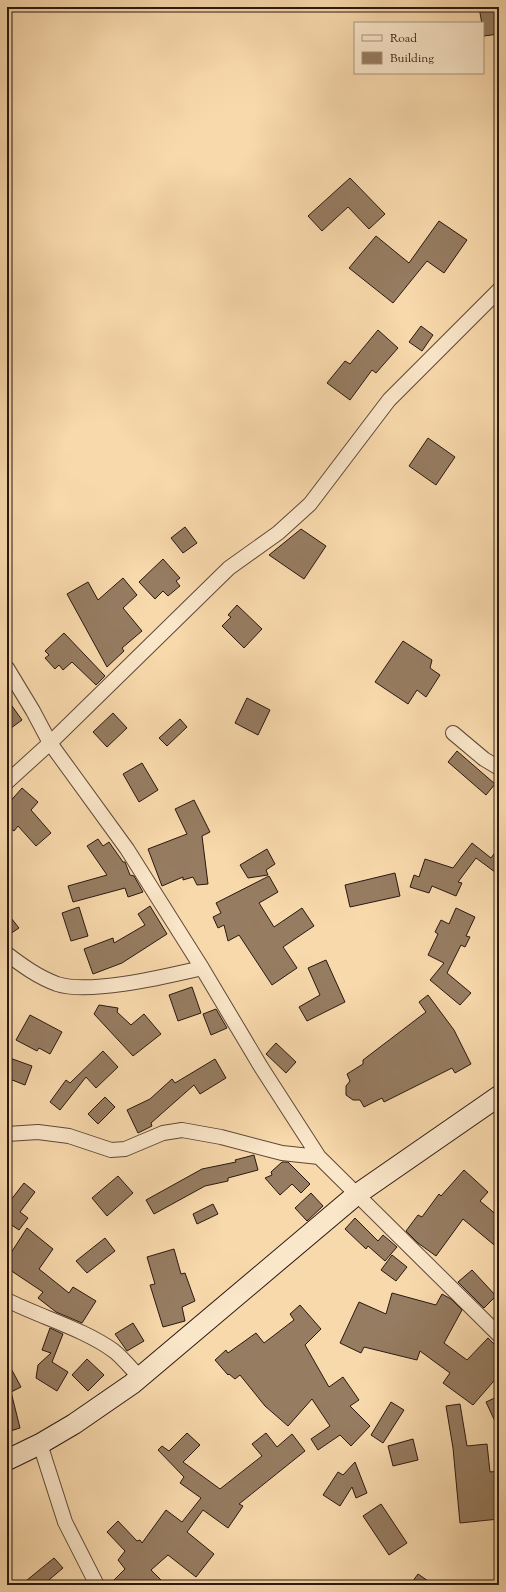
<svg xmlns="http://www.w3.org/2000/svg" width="506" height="1592" viewBox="0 0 506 1592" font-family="'Sorts Mill Goudy',serif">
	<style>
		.building { fill: #967c61; stroke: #2b1810 }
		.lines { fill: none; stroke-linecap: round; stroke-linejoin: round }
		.street-casing { stroke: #5e4837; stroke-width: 16 }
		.secondary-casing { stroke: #2b1810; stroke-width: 22 }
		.street { stroke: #fae6c9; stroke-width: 14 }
		.secondary { stroke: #fae6c9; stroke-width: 20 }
	</style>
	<rect width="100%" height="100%" fill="#f8d9ac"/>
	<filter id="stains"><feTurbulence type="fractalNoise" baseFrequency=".005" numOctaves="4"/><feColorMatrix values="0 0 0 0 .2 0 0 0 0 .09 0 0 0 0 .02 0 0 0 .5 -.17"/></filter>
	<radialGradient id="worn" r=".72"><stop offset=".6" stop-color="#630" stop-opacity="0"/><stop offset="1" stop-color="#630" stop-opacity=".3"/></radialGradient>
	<path class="building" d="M 479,7 L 499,7 L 499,34 L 484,36 Z
		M 350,178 L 385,214 L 369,229 L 348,207 L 322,231 L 308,216 Z
		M 439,221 L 467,240 L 444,273 L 427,261 L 393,303 L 349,268 L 376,236 L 409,263 Z
		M 421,326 L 433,335 L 422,351 L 409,342 Z
		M 378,330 L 398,348 L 376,373 L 372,370 L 350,400 L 327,383 L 345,361 L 350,364 Z
		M 428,438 L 455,457 L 436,485 L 409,466 Z
		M 185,527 L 197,543 L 183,553 L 171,538 Z
		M 301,529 L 326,546 L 304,579 L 269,555 Z
		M 163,559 L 180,578 L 176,581 L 180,586 L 168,596 L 163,591 L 155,599 L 139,582 Z
		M 123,578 L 137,595 L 123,608 L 142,631 L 122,648 L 124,651 L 107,667 L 67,594 L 88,582 L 98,600 Z
		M 237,605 L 262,629 L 244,648 L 222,626 L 231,617 L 228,615 Z
		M 64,633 L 105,676 L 96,685 L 72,662 L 63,670 L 59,665 L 55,669 L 45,658 L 49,655 L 45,651 Z
		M 403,641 L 432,660 L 430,668 L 440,675 L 426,697 L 417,690 L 408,704 L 375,682 Z
		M 247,698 L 270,710 L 258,735 L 235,723 Z
		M 7,699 L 22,720 L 7,731 Z
		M 113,713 L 127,728 L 107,747 L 93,732 Z
		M 180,719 L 187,727 L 167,746 L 159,738 Z
		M 457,751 L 495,784 L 486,795 L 448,762 Z
		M 142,763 L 158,790 L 139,802 L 123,774 Z
		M 22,788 L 38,802 L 31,810 L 51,833 L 36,846 L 18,826 L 14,831 L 7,826 L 7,805 Z
		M 194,800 L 210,832 L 202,836 L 208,884 L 197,885 L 193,877 L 183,880 L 183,877 L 162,886 L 148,849 L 187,834 L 175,809 Z
		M 98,839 L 103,846 L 109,842 L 123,862 L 125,862 L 130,875 L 134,876 L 143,892 L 128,897 L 125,888 L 73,902 L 68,886 L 107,875 L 87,846 Z
		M 472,843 L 491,858 L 499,847 L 499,875 L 476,858 L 458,882 L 462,883 L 456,896 L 432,886 L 429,893 L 410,887 L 414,875 L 419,877 L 425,859 L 453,868 Z
		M 267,849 L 275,864 L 266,870 L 268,875 L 248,878 L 240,865 Z
		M 395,873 L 400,896 L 350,907 L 345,885 Z
		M 269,876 L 278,892 L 259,903 L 274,927 L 302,908 L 314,926 L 283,947 L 297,968 L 272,985 L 239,935 L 228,941 L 224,925 L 218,928 L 213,917 L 221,913 L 216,903 Z
		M 150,906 L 167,934 L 122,963 L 93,974 L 84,949 L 113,938 L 114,943 L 145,925 L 138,914 Z
		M 79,907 L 88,936 L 71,941 L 62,913 Z
		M 456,908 L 475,917 L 466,936 L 470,937 L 465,947 L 461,945 L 447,973 L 471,993 L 460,1005 L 430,980 L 444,963 L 428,955 L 438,934 L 435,932 L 441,920 L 449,924 Z
		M 7,913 L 19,928 L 7,936 Z
		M 326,960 L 345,1002 L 307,1021 L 299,1007 L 320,995 L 308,968 Z
		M 192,987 L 201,1013 L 178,1021 L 169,995 Z
		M 428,995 L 454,1030 L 471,1064 L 455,1073 L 452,1068 L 384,1102 L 382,1098 L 364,1107 L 360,1100 L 353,1100 L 346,1095 L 346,1086 L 350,1081 L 347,1074 L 363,1064 L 363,1060 L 426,1012 L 419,1002 Z
		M 99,1005 L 118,1008 L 117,1012 L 131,1025 L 144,1014 L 161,1034 L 133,1056 L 94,1014 Z
		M 216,1009 L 227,1028 L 211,1035 L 203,1014 Z
		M 30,1015 L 62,1032 L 50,1054 L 39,1048 L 37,1051 L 16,1040 Z
		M 276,1043 L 296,1062 L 286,1073 L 266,1054 Z
		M 103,1051 L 118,1067 L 96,1088 L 86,1077 L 60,1110 L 50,1102 L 66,1080 L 70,1083 Z
		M 7,1057 L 32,1066 L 25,1085 L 7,1078 Z
		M 215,1059 L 226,1078 L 200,1094 L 194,1085 L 151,1123 L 152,1126 L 138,1133 L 127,1110 L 150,1099 L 172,1079 L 175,1083 Z
		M 105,1097 L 115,1107 L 98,1124 L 88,1114 Z
		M 254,1155 L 258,1170 L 228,1178 L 228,1181 L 205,1186 L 154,1214 L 146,1200 L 202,1169 L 236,1162 L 235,1160 Z
		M 282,1162 L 288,1162 L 310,1184 L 301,1193 L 292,1184 L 280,1195 L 265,1178 L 272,1175 L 271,1172 Z
		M 464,1170 L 488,1192 L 480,1201 L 499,1217 L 499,1249 L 463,1219 L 436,1256 L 418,1243 L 406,1231 L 418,1215 L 422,1217 L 439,1194 L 441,1196 Z
		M 118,1176 L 133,1193 L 107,1216 L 92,1198 Z
		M 24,1183 L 35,1192 L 20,1212 L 28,1218 L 19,1230 L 7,1222 L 7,1205 Z
		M 311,1193 L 323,1206 L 307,1221 L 295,1208 Z
		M 213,1204 L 218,1214 L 197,1224 L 193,1214 Z
		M 355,1218 L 378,1241 L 383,1235 L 397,1247 L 385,1261 L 368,1246 L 366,1249 L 345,1229 Z
		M 27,1228 L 53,1249 L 39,1269 L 69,1293 L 73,1287 L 96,1301 L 82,1323 L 56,1312 L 38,1298 L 43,1292 L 7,1268 L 7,1259 Z
		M 105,1238 L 115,1251 L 87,1273 L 76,1261 Z
		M 174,1249 L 181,1274 L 185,1273 L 195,1301 L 182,1307 L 185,1321 L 163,1327 L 150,1285 L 155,1284 L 147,1257 Z
		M 392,1255 L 407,1267 L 396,1281 L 381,1270 Z
		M 472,1270 L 496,1296 L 484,1308 L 458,1282 Z
		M 392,1293 L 436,1305 L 442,1294 L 451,1299 L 462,1310 L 444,1343 L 467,1360 L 488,1338 L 496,1346 L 495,1348 L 499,1352 L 499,1375 L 473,1405 L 443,1383 L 450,1373 L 420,1351 L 417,1360 L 364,1347 L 361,1353 L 340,1343 L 359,1302 L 386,1314 Z
		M 300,1305 L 321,1329 L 305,1345 L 329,1387 L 343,1377 L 359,1400 L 350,1406 L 370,1426 L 351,1446 L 340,1435 L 318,1450 L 311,1439 L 330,1426 L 312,1399 L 288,1426 L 265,1406 L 240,1375 L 235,1379 L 229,1374 L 228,1375 L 215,1360 L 226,1350 L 228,1353 L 256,1333 L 264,1343 L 294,1320 L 290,1314 Z
		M 133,1323 L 144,1341 L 127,1351 L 115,1334 Z
		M 50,1328 L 63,1334 L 52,1362 L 68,1372 L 57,1391 L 36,1378 L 38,1365 L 51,1353 L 42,1350 Z
		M 87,1359 L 104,1375 L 88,1391 L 72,1375 Z
		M 7,1361 L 21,1387 L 11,1392 L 20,1428 L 7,1432 Z
		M 499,1396 L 499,1430 L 486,1402 Z
		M 391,1402 L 404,1410 L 383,1443 L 371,1435 Z
		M 460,1404 L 467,1446 L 487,1444 L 490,1472 L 499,1471 L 499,1519 L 460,1523 L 453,1448 L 446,1406 Z
		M 187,1433 L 200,1445 L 183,1462 L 220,1489 L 262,1456 L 252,1444 L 266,1433 L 277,1447 L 292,1434 L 305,1451 L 239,1504 L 243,1506 L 228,1528 L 203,1510 L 187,1532 L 214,1554 L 196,1577 L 168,1555 L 151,1570 L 166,1585 L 109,1585 L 125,1569 L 118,1560 L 125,1551 L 107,1532 L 118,1521 L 137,1541 L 140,1540 L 142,1543 L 166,1510 L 182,1522 L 201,1498 L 180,1483 L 184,1477 L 158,1450 L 162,1446 L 169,1451 Z
		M 413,1439 L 418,1460 L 393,1466 L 388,1446 Z
		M 355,1462 L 367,1493 L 356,1498 L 352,1487 L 340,1506 L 323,1495 L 338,1472 L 343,1475 Z
		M 381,1504 L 407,1543 L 389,1555 L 363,1516 Z
		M 54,1558 L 63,1568 L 43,1585 L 21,1585 Z
		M 418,1574 L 434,1585 L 410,1585 Z"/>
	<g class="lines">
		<g class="street-casing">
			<path id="street" d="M 7,668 L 33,711 L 50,743 L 127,849 L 202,968 L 261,1067 L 319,1157 L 499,1335
				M 453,733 L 484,759 L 499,768
				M 7,782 L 50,743 L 229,568 L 278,533 L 310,504 L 389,400 L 499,290
				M 7,954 C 23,966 38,977 57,984 C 90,995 167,976 202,968
				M 7,1134 L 38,1132 L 69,1136 L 111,1150 L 125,1149 L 163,1133 L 182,1130 L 221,1137 L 282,1153 L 319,1157
				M 7,1300 C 40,1317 84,1329 114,1351 C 123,1358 131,1369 140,1377
				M 40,1444 L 65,1522 L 97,1585"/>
		</g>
		<g class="secondary-casing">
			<path id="secondary" d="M 7,1460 L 40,1444 L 74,1424 L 132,1384 L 356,1195 L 499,1096"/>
		</g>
		<use href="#street" class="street"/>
		<use href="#secondary" class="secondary"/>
	</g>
	<rect width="506" height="1592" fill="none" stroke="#f8d9ac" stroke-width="24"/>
	<rect x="8" y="8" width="490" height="1576" fill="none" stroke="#2b1810" stroke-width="2"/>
	<rect x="12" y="12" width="482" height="1568" fill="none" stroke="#2b1810"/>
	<rect x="354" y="22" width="130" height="52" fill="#fae6c9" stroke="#a7947f"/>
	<rect x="362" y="35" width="20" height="6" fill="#fae6c9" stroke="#a7947f"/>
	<text x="390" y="42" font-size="12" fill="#2b1810">Road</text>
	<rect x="362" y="52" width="20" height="12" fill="#967c61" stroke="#a7947f"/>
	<text x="390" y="62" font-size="12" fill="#2b1810">Building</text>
	<rect width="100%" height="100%" filter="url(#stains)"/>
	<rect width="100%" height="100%" fill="url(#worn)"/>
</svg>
